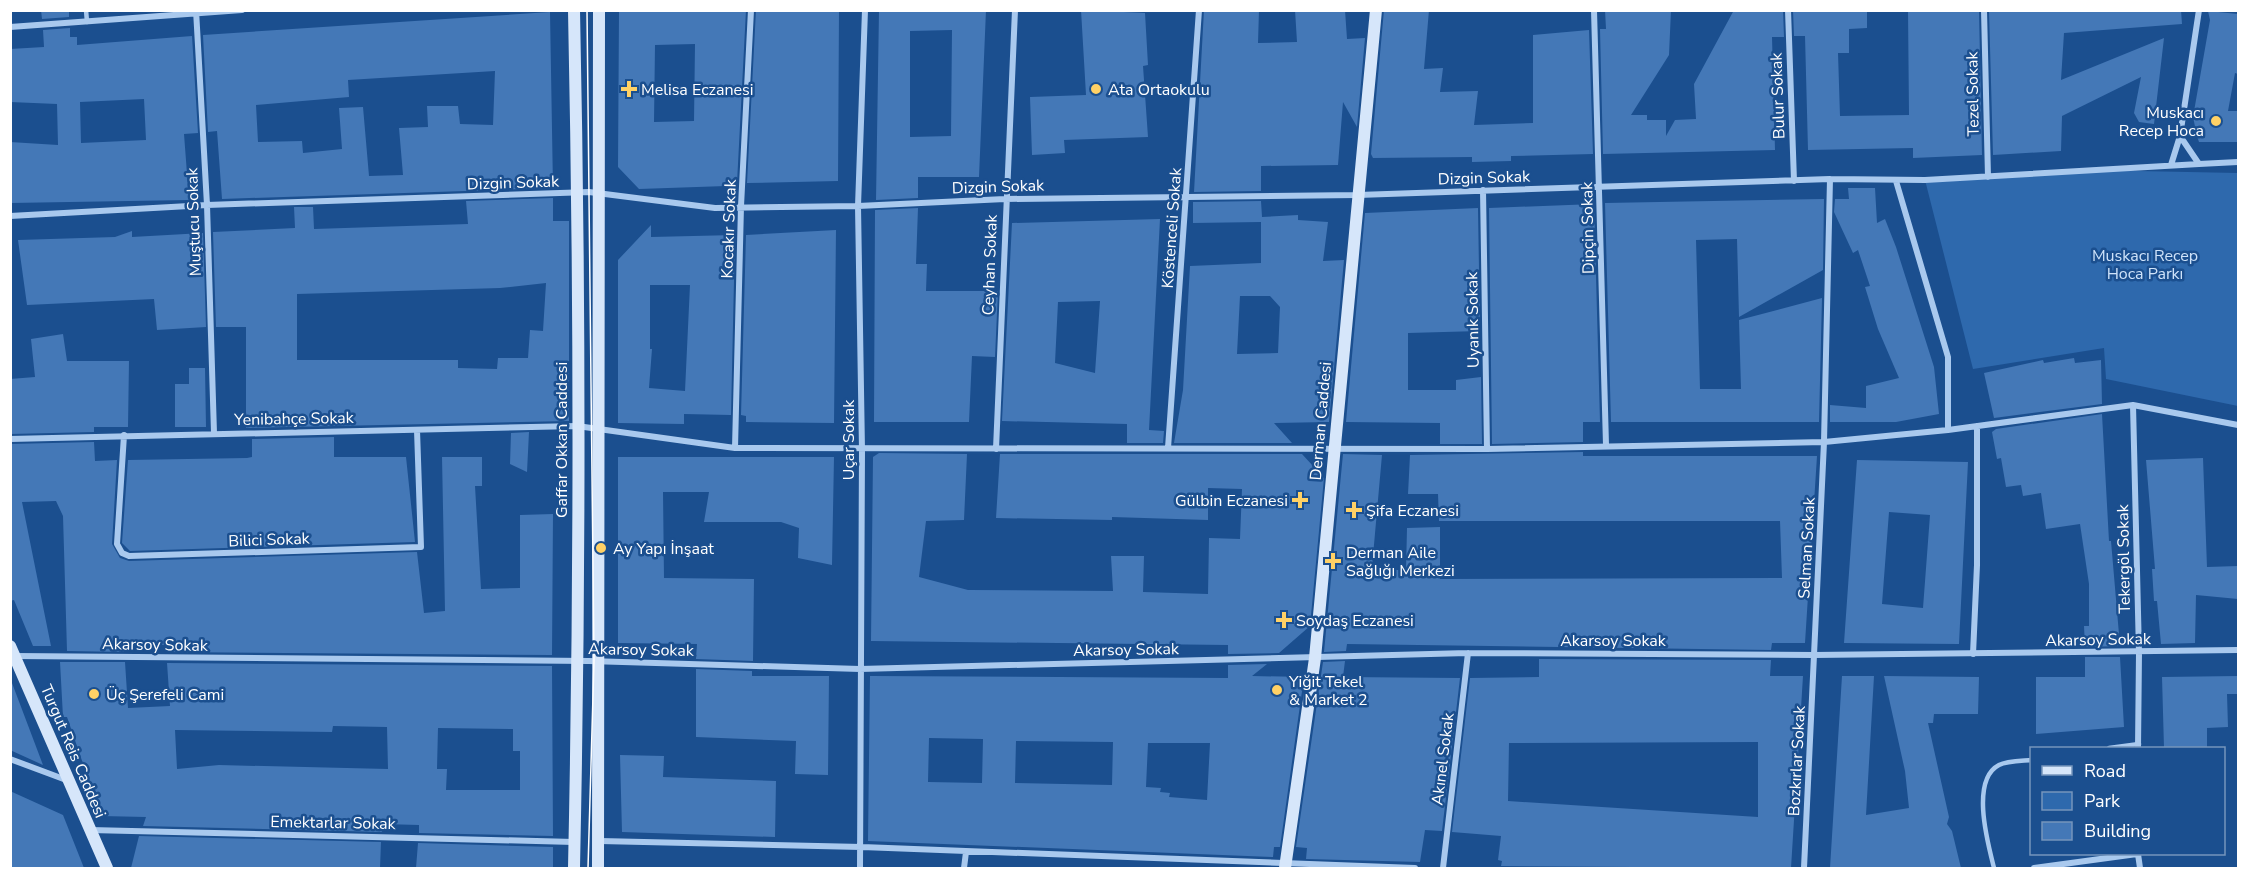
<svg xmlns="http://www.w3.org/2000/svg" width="2249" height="879" viewBox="0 0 2249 879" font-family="'Nunito Sans',sans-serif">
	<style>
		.green { fill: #2e69ad }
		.building { fill: #4478b7; fill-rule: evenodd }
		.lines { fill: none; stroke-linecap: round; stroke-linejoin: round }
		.lane { stroke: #a9c9ee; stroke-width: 4.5 }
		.street { stroke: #a9c9ee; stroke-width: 6 }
		.secondary { stroke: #d6e6fa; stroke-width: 12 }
		.tram { stroke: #fff; stroke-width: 1.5 }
		.poi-dot { fill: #ffd166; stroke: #1b4f8f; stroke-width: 2 }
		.labels { text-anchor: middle; stroke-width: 5; stroke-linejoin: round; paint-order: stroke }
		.poi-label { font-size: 16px; fill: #fff; stroke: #1b4f8f; text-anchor: start }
		.street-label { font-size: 16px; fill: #fff; stroke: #1b4f8f }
		.park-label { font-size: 16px; fill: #cfe3fa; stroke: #1b4f8f }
	</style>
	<rect width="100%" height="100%" fill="#1b4f8f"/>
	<path class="green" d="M 2088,170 L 2238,173 L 2238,406 L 2106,379 L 2104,348 L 1973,369 L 1925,180 Z"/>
	<path class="building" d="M 41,10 L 69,10 L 69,17 L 42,19 Z
		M 619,10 L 746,10 L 737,183 L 726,184 L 726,186 L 639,189 L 618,167 ZM 695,44 L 694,121 L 654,122 L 655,45 Z
		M 756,10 L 839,10 L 838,181 L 747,183 Z
		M 879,10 L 986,10 L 979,177 L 918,177 L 918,198 L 876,200 ZM 952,30 L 951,136 L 910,137 L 910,31 Z
		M 1081,10 L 1145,13 L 1148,65 L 1143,66 L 1148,137 L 1064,140 L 1065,153 L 1032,155 L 1030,97 L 1086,95 Z
		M 1204,10 L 1259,10 L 1258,43 L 1297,42 L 1295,10 L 1345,10 L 1347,39 L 1365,38 L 1357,127 L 1343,102 L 1338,165 L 1261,166 L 1261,191 L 1194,192 Z
		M 1384,10 L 1429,10 L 1424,69 L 1443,68 L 1440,92 L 1478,91 L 1474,125 L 1533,123 L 1533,35 L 1589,30 L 1593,154 L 1511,156 L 1511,161 L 1472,162 L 1472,157 L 1373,158 L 1371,154 Z
		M 1605,10 L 1671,10 L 1669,55 L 1631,115 L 1647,115 L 1647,120 L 1666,120 L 1666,136 L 1675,120 L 1696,119 L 1694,84 L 1734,10 L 1783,10 L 1784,37 L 1772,37 L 1775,150 L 1603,154 L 1600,29 L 1606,29 Z
		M 1793,10 L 1867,10 L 1867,28 L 1849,29 L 1849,53 L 1838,53 L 1840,116 L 1909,115 L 1908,10 L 1979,10 L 1982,155 L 1913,158 L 1913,148 L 1808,150 L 1805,36 L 1794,36 Z
		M 1989,10 L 2181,10 L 2182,24 L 2064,33 L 2061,80 L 2164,38 L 2154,124 L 2139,122 L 2134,113 L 2141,77 L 2062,116 L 2061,151 L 1993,155 Z
		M 2208,11 L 2238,14 L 2238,74 L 2235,73 L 2228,111 L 2238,111 L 2238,142 L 2199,142 L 2197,136 L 2193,117 L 2210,20 Z
		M 550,12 L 553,188 L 222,199 L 217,131 L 208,132 L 203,35 ZM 495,71 L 493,125 L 460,124 L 458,106 L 427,106 L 428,127 L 399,128 L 403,175 L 369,176 L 363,107 L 339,108 L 342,149 L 303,153 L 302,141 L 258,142 L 256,105 L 349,97 L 348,80 Z
		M 70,28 L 70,37 L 77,37 L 77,45 L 192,36 L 198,133 L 184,134 L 189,200 L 10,203 L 10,142 L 58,145 L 57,104 L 10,102 L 10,49 L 44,47 L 43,30 ZM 144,99 L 146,140 L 81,143 L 80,102 Z
		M 1848,188 L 1875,188 L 1877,223 L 1885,219 L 1896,247 L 1934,367 L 1939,414 L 1896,422 L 1830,422 L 1830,405 L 1866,408 L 1866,386 L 1899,378 L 1878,329 L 1865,287 L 1870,286 L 1858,250 L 1853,253 L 1834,212 L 1835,199 L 1849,199 Z
		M 553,198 L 553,221 L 569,221 L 569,421 L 246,428 L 246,327 L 216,327 L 213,232 L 295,228 L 294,207 L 313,207 L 314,229 L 468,224 L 466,201 ZM 546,283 L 543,331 L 530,330 L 528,358 L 498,358 L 497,369 L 458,368 L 458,360 L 297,360 L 297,294 L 500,288 Z
		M 1824,199 L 1823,270 L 1739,317 L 1737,239 L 1696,240 L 1700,389 L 1741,389 L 1739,320 L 1822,298 L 1819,422 L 1611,422 L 1605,203 Z
		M 1261,201 L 1262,217 L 1298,215 L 1298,220 L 1328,222 L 1323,261 L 1344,260 L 1329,422 L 1274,423 L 1292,443 L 1174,443 L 1183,390 L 1190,266 L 1261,263 L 1261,222 L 1193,223 L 1193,202 ZM 1240,296 L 1270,296 L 1280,307 L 1278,353 L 1237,354 Z
		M 1594,204 L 1600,422 L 1583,422 L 1583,442 L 1492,444 L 1489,208 Z
		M 918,208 L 916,264 L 927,264 L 926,291 L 998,291 L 995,357 L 972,356 L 969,422 L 874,422 L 875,210 Z
		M 1478,208 L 1480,331 L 1408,333 L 1408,390 L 1456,390 L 1456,380 L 1481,377 L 1482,444 L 1440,444 L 1440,423 L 1346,422 L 1365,213 Z
		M 1160,219 L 1149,430 L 1164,431 L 1163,443 L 1127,443 L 1127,424 L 1002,421 L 1012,223 ZM 1100,301 L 1095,373 L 1055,363 L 1058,302 Z
		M 651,225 L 651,237 L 735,235 L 731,415 L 684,414 L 684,424 L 618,423 L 618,260 ZM 650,285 L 690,285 L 685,391 L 649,388 L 652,349 L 650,349 Z
		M 836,230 L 834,423 L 746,422 L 746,416 L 741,415 L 746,235 Z
		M 132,231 L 132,237 L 203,233 L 206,327 L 157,330 L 154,299 L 27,305 L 18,240 L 115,237 Z
		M 63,334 L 67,361 L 129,361 L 128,427 L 94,427 L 94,432 L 10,434 L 10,379 L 35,377 L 31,339 Z
		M 2074,358 L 2075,363 L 2101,360 L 2102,404 L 1994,418 L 1984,373 L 2043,360 L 2044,363 Z
		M 189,368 L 205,368 L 206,427 L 175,427 L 175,384 L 189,384 Z
		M 2102,414 L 2109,541 L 2111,541 L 2120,646 L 2085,647 L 2084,626 L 2089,626 L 2089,584 L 2080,524 L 2046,529 L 2041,493 L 2023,496 L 2021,485 L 2006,487 L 2001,458 L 1997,459 L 1992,432 L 1996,429 Z
		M 529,432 L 527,472 L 510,464 L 511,433 Z
		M 334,437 L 334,457 L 406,457 L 415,542 L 130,551 L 122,543 L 128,460 L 247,458 L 252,457 L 252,439 Z
		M 94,442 L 95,461 L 117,460 L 112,544 L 120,558 L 129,561 L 417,552 L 424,613 L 445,611 L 442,457 L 482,457 L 482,486 L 475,486 L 481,589 L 520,588 L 520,515 L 553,514 L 552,655 L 167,652 L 166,645 L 124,645 L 124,652 L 67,651 L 63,516 L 56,501 L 22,502 L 51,646 L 33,646 L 14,600 L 10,601 L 10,444 Z
		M 1583,452 L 1583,456 L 1817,456 L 1805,643 L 1772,643 L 1771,650 L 1347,644 L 1346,651 L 1324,652 L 1343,454 L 1382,455 L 1372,567 L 1406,571 L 1407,528 L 1440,527 L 1440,579 L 1782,578 L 1780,521 L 1439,521 L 1438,494 L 1408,494 L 1410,455 Z
		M 879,453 L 967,454 L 964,520 L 926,521 L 919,577 L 968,590 L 1113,591 L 1111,556 L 1144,556 L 1143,592 L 1208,594 L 1209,538 L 1240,539 L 1242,489 L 1208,488 L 1208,520 L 1112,517 L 1112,520 L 996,518 L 1000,454 L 1302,454 L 1324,478 L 1310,626 L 1279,653 L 1228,654 L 1228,645 L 871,641 L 873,457 Z
		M 618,457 L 834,457 L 832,565 L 798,558 L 799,528 L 781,522 L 704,522 L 709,492 L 663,492 L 664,578 L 754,579 L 753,661 L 696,659 L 697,644 L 618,643 Z
		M 2203,458 L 2207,567 L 2238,566 L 2238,599 L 2196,595 L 2195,643 L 2161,644 L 2157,601 L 2154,601 L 2152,569 L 2155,569 L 2146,460 Z
		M 1857,460 L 1968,462 L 1959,644 L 1844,643 ZM 1889,512 L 1930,515 L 1923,608 L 1882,604 Z
		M 2085,657 L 2120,657 L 2124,727 L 2036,734 L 2036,677 L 2085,677 Z
		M 1539,659 L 1771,660 L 1770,676 L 1803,676 L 1791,868 L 1501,866 L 1502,861 L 1498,860 L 1501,836 L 1452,832 L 1470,678 L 1539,677 ZM 1758,742 L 1758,817 L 1508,801 L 1509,743 Z
		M 1345,661 L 1343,677 L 1460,678 L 1442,831 L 1425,830 L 1420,862 L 1306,859 L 1307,848 L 1296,847 L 1323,662 Z
		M 60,662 L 125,662 L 128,708 L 170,706 L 167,663 L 552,666 L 553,836 L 419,833 L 419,825 L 383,824 L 382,832 L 143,826 L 146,817 L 101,816 L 67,717 L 63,717 ZM 333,726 L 387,727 L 388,769 L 219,765 L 177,769 L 175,730 L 332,732 ZM 438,728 L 513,729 L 513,751 L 520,751 L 520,790 L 446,790 L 447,769 L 437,769 Z
		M 1267,664 L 1252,676 L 1304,677 L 1280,847 L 1274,847 L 1273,857 L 868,841 L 870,676 L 1228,678 L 1228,665 ZM 929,738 L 983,739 L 982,783 L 928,782 ZM 1016,741 L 1113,742 L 1112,785 L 1015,783 ZM 1148,743 L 1210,743 L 1207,800 L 1169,797 L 1170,793 L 1160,792 L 1161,788 L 1146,787 Z
		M 696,669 L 752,671 L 752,676 L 829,676 L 828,775 L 795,774 L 796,741 L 696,737 Z
		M 1842,676 L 1874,676 L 1866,815 L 1909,808 L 1905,771 L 1884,676 L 1979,677 L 1978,714 L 1934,714 L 1933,723 L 1928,723 L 1949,817 L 1947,824 L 1952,831 L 1961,868 L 1830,868 Z
		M 2238,676 L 2238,694 L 2227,694 L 2228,727 L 2207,728 L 2207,748 L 2164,748 L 2162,677 Z
		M 12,683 L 43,765 L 10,750 Z
		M 620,755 L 664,756 L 663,777 L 776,781 L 775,837 L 622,832 Z
		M 10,791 L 63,815 L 84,868 L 10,868 Z
		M 139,836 L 381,842 L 380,868 L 131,868 Z
		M 418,843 L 553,847 L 553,868 L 416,868 Z"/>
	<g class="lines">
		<path class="lane" d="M 86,10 L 87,22
			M 2109,748 L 2139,744
			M 1994,868 C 1988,844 1970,780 1999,765 C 2007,761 2022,761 2032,760"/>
		<path class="street" d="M 196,10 L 207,205 L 214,433
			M 1594,10 L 1606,445
			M 1788,10 L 1794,181
			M 1984,10 L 1988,177
			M 10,27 L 242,10
			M 2180,136 L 2199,164 L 2238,162
			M 2171,165 L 2180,136 L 2199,10
			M 1896,181 L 1948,357 L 1948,430
			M 1483,190 L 1487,449
			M 10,216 L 207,205 L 589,192 L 715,208 L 858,206 L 1005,199 L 1358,195 L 1830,179 L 1925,180 L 2199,164
			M 2133,405 L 2139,653 L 2138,748
			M 124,435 L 117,544 L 122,553 L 129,556 L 421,547 L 417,430
			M 10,439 L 577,426 L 735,448 L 1487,449 L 1824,442 L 1948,430 L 2133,405 L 2238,425
			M 735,448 L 741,206 L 751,10
			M 1168,448 L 1199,10
			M 996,449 L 1015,10
			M 1973,654 L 1977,565 L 1977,426
			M 15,656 L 589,661 L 860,669 L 1468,653 L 1814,655 L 2238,650
			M 10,759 L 69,781
			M 90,830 L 574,842
			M 600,841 L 862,847 L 1415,868
			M 2138,854 L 2140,868
			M 860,868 L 862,450 L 858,206 L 865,10
			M 964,868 L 966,852
			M 1443,868 L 1468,653
			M 1804,868 L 1824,442 L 1830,179
			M 2034,868 L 2137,854"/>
		<path class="secondary" d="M 574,10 C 580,296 580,583 574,868
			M 10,646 L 107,868
			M 598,868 L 599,10
			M 1285,868 L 1315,658 L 1376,10"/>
		<path class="tram" d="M 587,10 L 594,661 L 588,868"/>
	</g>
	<g class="poi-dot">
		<path d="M626 80h6v6h6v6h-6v6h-6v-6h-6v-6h6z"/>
		<circle cx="1096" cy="89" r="6"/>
		<circle cx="2216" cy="121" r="6"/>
		<path d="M1297 491h6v6h6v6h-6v6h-6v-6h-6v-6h6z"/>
		<path d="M1351 501h6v6h6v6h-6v6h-6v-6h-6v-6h6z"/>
		<circle cx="601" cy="548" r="6"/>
		<path d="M1330 552h6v6h6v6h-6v6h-6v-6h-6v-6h6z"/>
		<path d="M1281 611h6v6h6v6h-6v6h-6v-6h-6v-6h6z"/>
		<circle cx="1277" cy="690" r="6"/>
		<circle cx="94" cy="694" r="6"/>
	</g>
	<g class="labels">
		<g class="poi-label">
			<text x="641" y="95">Melisa Eczanesi</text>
			<text x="1108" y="95">Ata Ortaokulu</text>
			<text x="2204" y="118" text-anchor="end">Muskacı<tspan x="2204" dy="18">Recep Hoca</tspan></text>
			<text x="1288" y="506" text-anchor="end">Gülbin Eczanesi</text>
			<text x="1366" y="516">Şifa Eczanesi</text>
			<text x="613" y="554">Ay Yapı İnşaat</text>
			<text x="1346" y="558">Derman Aile<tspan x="1346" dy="18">Sağlığı Merkezi</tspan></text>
			<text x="1296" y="626">Soydaş Eczanesi</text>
			<text x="1289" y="687">Yiğit Tekel<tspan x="1289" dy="18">&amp; Market 2</tspan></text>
			<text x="106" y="700">Üç Şerefeli Cami</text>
		</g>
		<g class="street-label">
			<text transform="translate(1972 94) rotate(-91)" y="6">Tezel Sokak</text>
			<text transform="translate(1777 96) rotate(-92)" y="6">Bulur Sokak</text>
			<text transform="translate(1484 177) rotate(-2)" y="6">Dizgin Sokak</text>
			<text transform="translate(513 182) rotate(-2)" y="6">Dizgin Sokak</text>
			<text transform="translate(998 186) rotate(-2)" y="6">Dizgin Sokak</text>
			<text transform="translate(193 222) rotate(-92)" y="6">Muştucu Sokak</text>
			<text transform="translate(1171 228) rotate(-86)" y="6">Köstenceli Sokak</text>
			<text transform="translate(1587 228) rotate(-91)" y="6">Dipçin Sokak</text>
			<text transform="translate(728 229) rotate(-88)" y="6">Kocakır Sokak</text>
			<text transform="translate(989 265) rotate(-88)" y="6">Ceyhan Sokak</text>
			<text transform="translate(1472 320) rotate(-91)" y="6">Uyanık Sokak</text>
			<text transform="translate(294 418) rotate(-1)" y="6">Yenibahçe Sokak</text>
			<text transform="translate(1320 421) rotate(-85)" y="6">Derman Caddesi</text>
			<text transform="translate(561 440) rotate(-90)" y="6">Gaffar Okkan Caddesi</text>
			<text transform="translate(848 440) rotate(-90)" y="6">Uçar Sokak</text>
			<text transform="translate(269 539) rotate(-2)" y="6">Bilici Sokak</text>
			<text transform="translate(1806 548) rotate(-87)" y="6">Selman Sokak</text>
			<text transform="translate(2123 559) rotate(-91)" y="6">Tekergöl Sokak</text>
			<text transform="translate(2098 639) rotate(-1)" y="6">Akarsoy Sokak</text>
			<text x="1613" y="646">Akarsoy Sokak</text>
			<text transform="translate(155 644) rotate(1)" y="6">Akarsoy Sokak</text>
			<text transform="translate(641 649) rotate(1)" y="6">Akarsoy Sokak</text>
			<text transform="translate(1126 649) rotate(-1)" y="6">Akarsoy Sokak</text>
			<text transform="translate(74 751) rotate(67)" y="6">Turgut Reis Caddesi</text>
			<text transform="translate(1442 759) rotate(-83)" y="6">Akınel Sokak</text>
			<text transform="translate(1796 761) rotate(-87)" y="6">Bozkırlar Sokak</text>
			<text transform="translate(333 822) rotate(1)" y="6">Emektarlar Sokak</text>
		</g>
		<g class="park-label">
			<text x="2145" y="261">Muskacı Recep<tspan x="2145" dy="18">Hoca Parkı</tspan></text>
		</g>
	</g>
	<rect width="2249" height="879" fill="none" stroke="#ffffff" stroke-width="24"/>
	<rect x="2030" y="747" width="195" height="108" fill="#1b4f8f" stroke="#7695bc" stroke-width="1.5"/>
	<rect x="2042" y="766" width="30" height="9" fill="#d6e6fa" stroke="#7695bc" stroke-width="1.5"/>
	<text x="2084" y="777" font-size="18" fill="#ffffff">Road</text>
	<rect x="2042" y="792" width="30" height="18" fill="#2e69ad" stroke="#7695bc" stroke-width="1.5"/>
	<text x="2084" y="807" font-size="18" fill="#ffffff">Park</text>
	<rect x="2042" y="822" width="30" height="18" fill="#4478b7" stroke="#7695bc" stroke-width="1.5"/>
	<text x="2084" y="837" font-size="18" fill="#ffffff">Building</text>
</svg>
